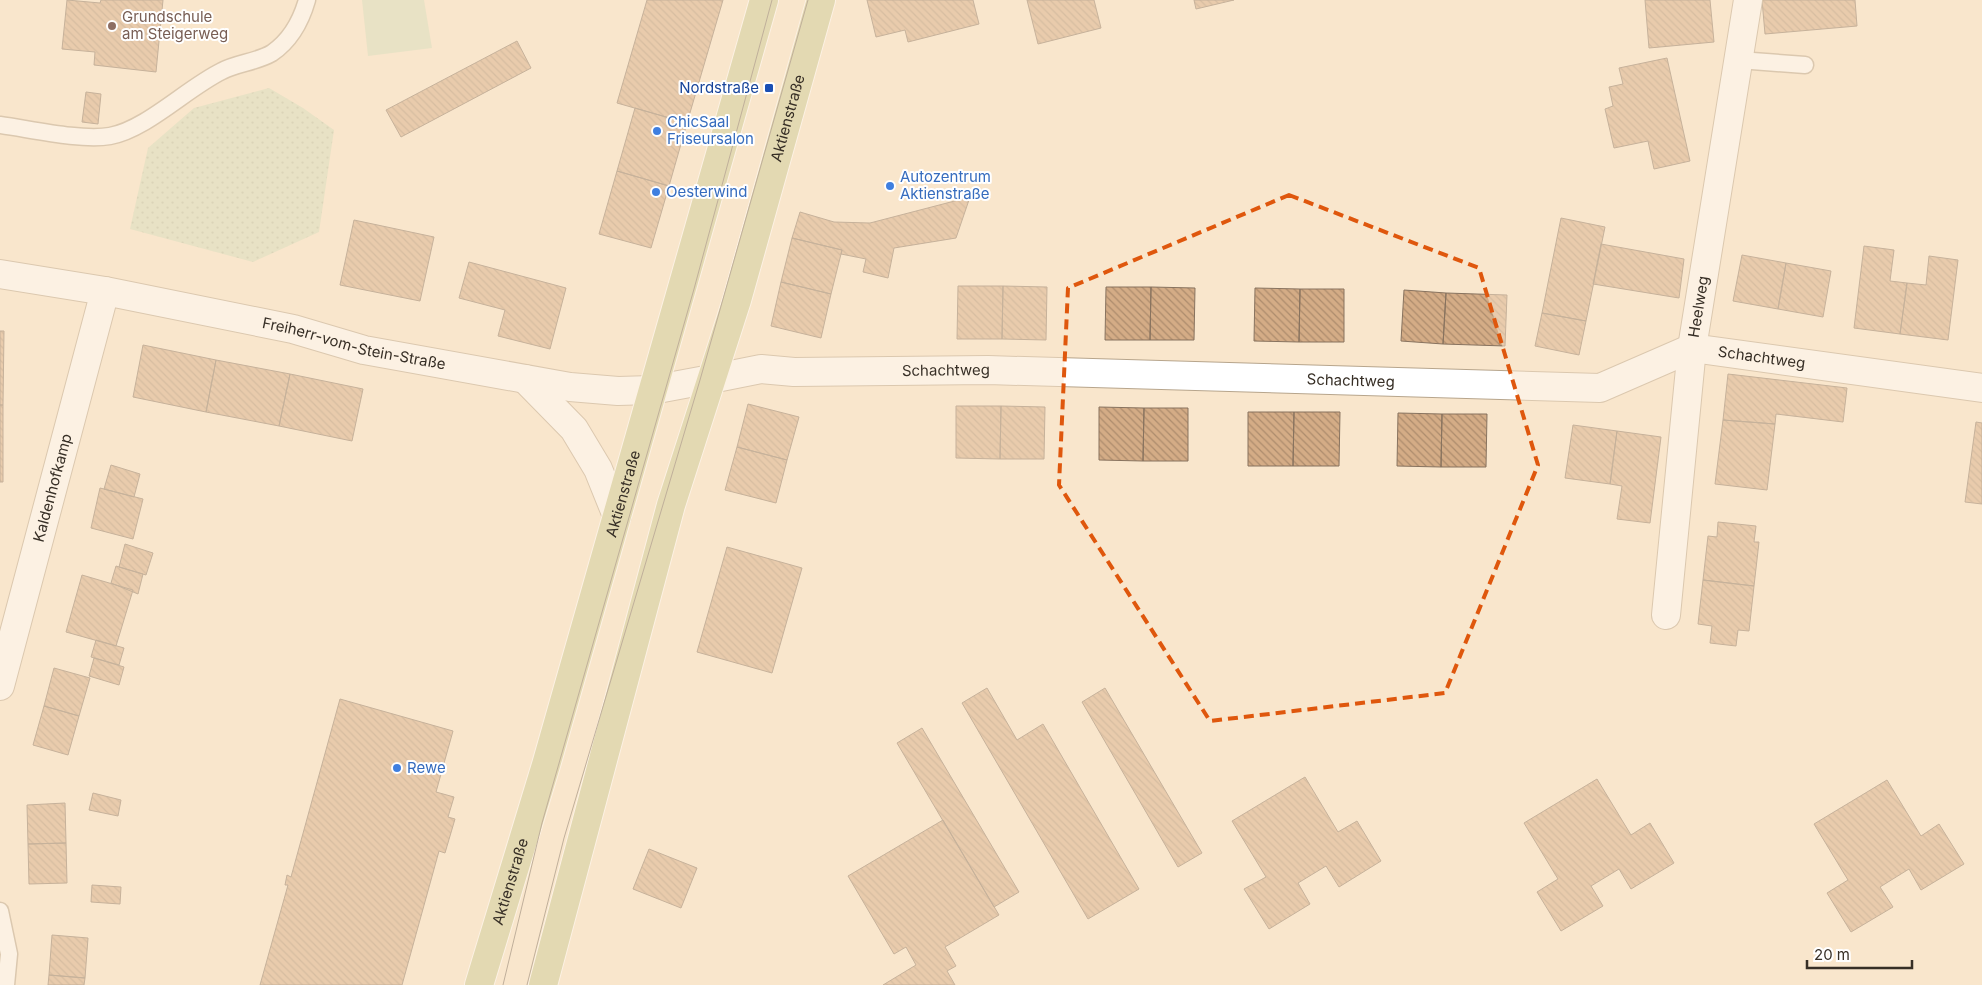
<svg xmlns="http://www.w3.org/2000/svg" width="1982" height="985" viewBox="0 0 1982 985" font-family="Inter,sans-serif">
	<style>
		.green { fill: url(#green-dots) }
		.pitch { fill: #d3debc }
		.building { fill: url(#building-back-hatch); stroke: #88735f }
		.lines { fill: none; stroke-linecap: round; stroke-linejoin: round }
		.lane-casing { stroke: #b7a58c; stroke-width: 19 }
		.street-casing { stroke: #b7a58c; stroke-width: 30 }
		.secondary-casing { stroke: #b7a58c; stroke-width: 30 }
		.primary-casing { stroke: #fff; stroke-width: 30 }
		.lane { stroke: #fff; stroke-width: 16 }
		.street { stroke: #fff; stroke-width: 28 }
		.secondary { stroke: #fff; stroke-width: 28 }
		.primary { stroke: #c7c992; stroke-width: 28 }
		.tram { stroke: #796d5e; stroke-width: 1 }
		.marked { fill: none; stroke: #df570d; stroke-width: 4; stroke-dasharray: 10 6; stroke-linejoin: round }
		.education-dot { fill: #8d6e63; stroke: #fff; stroke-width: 2 }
		.transit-dot { fill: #1a4fb4; stroke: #fff; stroke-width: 2 }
		.shop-dot { fill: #3f7fe0; stroke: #fff; stroke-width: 2 }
		.labels { text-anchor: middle; stroke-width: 4; stroke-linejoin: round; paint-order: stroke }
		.education-label { font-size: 15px; fill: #785e54; stroke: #fff; text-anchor: start }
		.transit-label { font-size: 15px; fill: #164399; stroke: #fff; text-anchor: end }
		.street-label { font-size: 15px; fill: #372f26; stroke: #fff }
		.shop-label { font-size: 15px; fill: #366cbe; stroke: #fff; text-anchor: start }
	</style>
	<defs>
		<pattern id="green-dots" width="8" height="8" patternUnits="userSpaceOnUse" patternTransform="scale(1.25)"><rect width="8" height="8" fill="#d3debc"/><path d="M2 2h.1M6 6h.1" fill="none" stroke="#b6bfa1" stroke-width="1.8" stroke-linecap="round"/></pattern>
		<pattern id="building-back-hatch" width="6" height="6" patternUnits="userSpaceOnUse" patternTransform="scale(1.25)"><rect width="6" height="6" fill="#d4ac86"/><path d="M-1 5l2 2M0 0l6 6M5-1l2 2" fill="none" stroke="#ad8c6d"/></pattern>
	</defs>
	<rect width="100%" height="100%" fill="#f9e6cc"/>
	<path class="green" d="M 269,88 L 303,108 L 334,130 L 319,232 L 253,262 L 130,229 L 148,148 L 194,108 Z"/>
	<path class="pitch" d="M 362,0 L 424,0 L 432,48 L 368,56 Z"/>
	<path class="building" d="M 67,0 L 100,3 L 101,0 L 163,0 L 156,72 L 94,65 L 95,52 L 62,49 Z
		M 647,0 L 723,0 L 687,123 L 617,103 Z
		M 867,0 L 973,0 L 979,24 L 908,42 L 905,30 L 876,37 Z
		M 1027,0 L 1094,0 L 1101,28 L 1038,44 Z
		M 1194,0 L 1234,0 L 1196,9 Z
		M 1645,0 L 1710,0 L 1714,42 L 1649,48 Z
		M 1762,0 L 1855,0 L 1857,26 L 1765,34 Z
		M 517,41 L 531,68 L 401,137 L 386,110 Z
		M 1667,58 L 1690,161 L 1654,169 L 1648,141 L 1614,148 L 1605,109 L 1613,106 L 1609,87 L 1623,84 L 1619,68 Z
		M 86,92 L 101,94 L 98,124 L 82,122 Z
		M 635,108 L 687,123 L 669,186 L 617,171 Z
		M 617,171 L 669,186 L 651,248 L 599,234 Z
		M 970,197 L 956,238 L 894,248 L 888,278 L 863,272 L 866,259 L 841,254 L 842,250 L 792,238 L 800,212 L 834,222 L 870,223 Z
		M 1561,218 L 1605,227 L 1586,321 L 1542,313 Z
		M 354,220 L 434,237 L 420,301 L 340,285 Z
		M 792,238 L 842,250 L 831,294 L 781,282 Z
		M 1601,244 L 1684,259 L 1679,298 L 1593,284 Z
		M 1864,246 L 1894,250 L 1890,281 L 1907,283 L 1900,334 L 1854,328 Z
		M 1742,255 L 1786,263 L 1778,309 L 1733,301 Z
		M 1929,256 L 1958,260 L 1948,340 L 1900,334 L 1907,283 L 1926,285 Z
		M 469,262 L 566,288 L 550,349 L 498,336 L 505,310 L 459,298 Z
		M 1786,263 L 1831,271 L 1823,317 L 1778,309 Z
		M 781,282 L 831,294 L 821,338 L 771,326 Z
		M 958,286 L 1003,286 L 1002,339 L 957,339 Z
		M 1003,286 L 1047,287 L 1046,340 L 1002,339 Z
		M 1106,287 L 1151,287 L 1150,340 L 1105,340 Z
		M 1151,287 L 1195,288 L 1194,340 L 1150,340 Z
		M 1255,288 L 1300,289 L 1299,342 L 1254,341 Z
		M 1300,289 L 1344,289 L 1344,342 L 1299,342 Z
		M 1404,290 L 1446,293 L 1443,344 L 1401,341 Z
		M 1446,293 L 1507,295 L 1505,346 L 1443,344 Z
		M 1542,313 L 1586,321 L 1579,355 L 1535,346 Z
		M 0,331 L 4,331 L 3,405 L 0,405 Z
		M 143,345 L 216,360 L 206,412 L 133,397 Z
		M 216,360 L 290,374 L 279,426 L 206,412 Z
		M 290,374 L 363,389 L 352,441 L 279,426 Z
		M 1728,374 L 1847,388 L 1843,422 L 1776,414 L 1775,424 L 1723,420 Z
		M 748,404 L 799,417 L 787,460 L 737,447 Z
		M 0,405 L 3,405 L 3,482 L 0,482 Z
		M 956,406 L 1001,406 L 1000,459 L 956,458 Z
		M 1001,406 L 1045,407 L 1044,459 L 1000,459 Z
		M 1099,407 L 1144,408 L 1143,461 L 1099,460 Z
		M 1144,408 L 1188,408 L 1188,461 L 1143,461 Z
		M 1248,412 L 1294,412 L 1293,466 L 1248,466 Z
		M 1294,412 L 1340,412 L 1339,466 L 1293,466 Z
		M 1398,413 L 1442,414 L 1441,467 L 1397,466 Z
		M 1442,414 L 1487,414 L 1486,467 L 1441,467 Z
		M 1723,420 L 1775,424 L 1767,490 L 1715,484 Z
		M 1976,422 L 1982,423 L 1982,504 L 1965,502 Z
		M 1573,425 L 1617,431 L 1610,484 L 1565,478 Z
		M 1617,431 L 1661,437 L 1650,523 L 1617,519 L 1622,486 L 1610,484 Z
		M 737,447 L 787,460 L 776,503 L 725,490 Z
		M 111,465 L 140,474 L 134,497 L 104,489 Z
		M 100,488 L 143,499 L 133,539 L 91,528 Z
		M 1718,522 L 1756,526 L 1754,542 L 1759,542 L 1754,586 L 1703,580 L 1708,536 L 1717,537 Z
		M 125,544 L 153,553 L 146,575 L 119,567 Z
		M 727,547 L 802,568 L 772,673 L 697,652 Z
		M 116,566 L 143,574 L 138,594 L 111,583 Z
		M 82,575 L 133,590 L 116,646 L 66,632 Z
		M 1703,580 L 1754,586 L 1749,631 L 1738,630 L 1736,646 L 1710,643 L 1712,626 L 1698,624 Z
		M 96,640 L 124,648 L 119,665 L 91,657 Z
		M 94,658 L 124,667 L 119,685 L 89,676 Z
		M 54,668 L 90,678 L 79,716 L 44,706 Z
		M 987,688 L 1017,740 L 1043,724 L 1139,889 L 1088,919 L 962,703 Z
		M 1105,688 L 1202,853 L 1178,867 L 1082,702 Z
		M 340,699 L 453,731 L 436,792 L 454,797 L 448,817 L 455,819 L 445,853 L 439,851 L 402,985 L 260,985 L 288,885 L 285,885 L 287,875 L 291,877 Z
		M 44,706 L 79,716 L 68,755 L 33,745 Z
		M 922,728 L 1019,892 L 994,907 L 897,743 Z
		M 1305,777 L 1338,832 L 1357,821 L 1381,861 L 1339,887 L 1326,866 L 1298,883 L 1310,904 L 1269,929 L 1244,889 L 1266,877 L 1232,821 Z
		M 1597,779 L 1631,835 L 1650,823 L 1674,863 L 1631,889 L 1619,869 L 1591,886 L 1603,906 L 1561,931 L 1537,892 L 1558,879 L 1524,823 Z
		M 1887,780 L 1921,836 L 1939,824 L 1964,864 L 1921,890 L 1909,869 L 1880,887 L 1893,907 L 1851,932 L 1827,893 L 1848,880 L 1814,824 Z
		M 93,793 L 121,800 L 118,816 L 89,810 Z
		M 65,803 L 66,843 L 28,844 L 27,805 Z
		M 943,820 L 999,915 L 945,947 L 956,966 L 947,971 L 955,985 L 883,985 L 916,965 L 906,947 L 894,954 L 848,876 Z
		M 66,843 L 67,883 L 29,884 L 28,844 Z
		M 649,849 L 697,868 L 681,908 L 633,889 Z
		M 92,885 L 121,887 L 120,904 L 91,902 Z
		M 52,935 L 88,938 L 85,978 L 49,975 Z
		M 49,975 L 85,978 L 84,985 L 48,985 Z"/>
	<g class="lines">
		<g class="lane-casing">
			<path id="lane" d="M 1739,60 L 1805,65
				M 0,125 C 30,129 81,141 110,136 C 147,129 187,88 222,71 C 237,63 257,62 272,53 C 291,40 301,21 307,0
				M 0,911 L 9,954 L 6,985"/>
		</g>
		<g class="street-casing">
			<g id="street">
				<path id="s1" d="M 711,379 L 761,369 L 794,372 L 988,370 L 1600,388 L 1692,348 L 1982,388"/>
				<path id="s2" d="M 1666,615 L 1692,348 L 1748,0"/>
				<path id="s3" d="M 0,686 L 105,291"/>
			</g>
		</g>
		<g class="secondary-casing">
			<g id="secondary">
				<path id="s4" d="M 0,274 L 105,291 L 293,329 L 364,350 L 570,387 L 618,391 L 652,390 L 711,379"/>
				<path d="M 525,379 L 574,429 L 598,469 L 617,516"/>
			</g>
		</g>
		<g class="primary-casing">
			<g id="primary">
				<path id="s5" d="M 479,985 L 546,765 L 764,0"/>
				<path id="s6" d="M 543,985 L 671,505 L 737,300 L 821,0"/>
			</g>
		</g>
		<use href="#lane" class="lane"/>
		<use href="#street" class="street"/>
		<use href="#secondary" class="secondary"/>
		<use href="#primary" class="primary"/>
		<path class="tram" d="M 503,985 L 542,823 L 694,289 L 772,0
			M 527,985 L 564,838 L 700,380 L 808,0"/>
	</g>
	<path d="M0 0H1982V985H0ZM 1289,195 L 1479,268 L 1538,465 L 1445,693 L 1210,721 L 1059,485 L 1068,288 Z" fill="#f9e6cc" fill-opacity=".55" fill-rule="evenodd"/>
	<path class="marked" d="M 1289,195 L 1479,268 L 1538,465 L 1445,693 L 1210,721 L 1059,485 L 1068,288 Z"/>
	<circle class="education-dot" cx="112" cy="26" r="5"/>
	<rect class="transit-dot" x="764" y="83" width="10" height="10" rx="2.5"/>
	<g class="shop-dot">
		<circle cx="657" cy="131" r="5"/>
		<circle cx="890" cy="186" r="5"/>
		<circle cx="656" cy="192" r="5"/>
		<circle cx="397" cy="768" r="5"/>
	</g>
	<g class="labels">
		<g class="education-label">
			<text x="122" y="22">Grundschule<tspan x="122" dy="17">am Steigerweg</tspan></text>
		</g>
		<g class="transit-label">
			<text x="759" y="93">Nordstraße</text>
		</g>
		<g class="street-label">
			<text dy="5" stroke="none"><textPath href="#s6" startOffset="901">Aktienstraße</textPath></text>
			<text dy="5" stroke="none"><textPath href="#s2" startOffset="310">Heelweg</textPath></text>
			<text dy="5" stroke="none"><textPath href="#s4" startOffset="361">Freiherr-vom-Stein-Straße</textPath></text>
			<text dy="5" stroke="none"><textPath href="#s1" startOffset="1061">Schachtweg</textPath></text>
			<text dy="5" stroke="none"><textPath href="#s1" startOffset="236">Schachtweg</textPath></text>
			<text dy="5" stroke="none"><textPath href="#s1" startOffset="641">Schachtweg</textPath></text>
			<text dy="5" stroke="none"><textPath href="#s3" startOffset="205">Kaldenhofkamp</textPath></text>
			<text dy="5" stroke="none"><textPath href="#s5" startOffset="512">Aktienstraße</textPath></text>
			<text dy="5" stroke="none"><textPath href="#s5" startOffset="108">Aktienstraße</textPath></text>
		</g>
		<g class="shop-label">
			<text x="667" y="127">ChicSaal<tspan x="667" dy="17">Friseursalon</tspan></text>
			<text x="900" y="182">Autozentrum<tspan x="900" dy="17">Aktienstraße</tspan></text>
			<text x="666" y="197">Oesterwind</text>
			<text x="407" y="773">Rewe</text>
		</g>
	</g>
	<path d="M1807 960v8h105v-8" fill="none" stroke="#372f26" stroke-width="2.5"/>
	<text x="1814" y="960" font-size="15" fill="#372f26" stroke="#ffffff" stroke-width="4" paint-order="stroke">20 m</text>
</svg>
